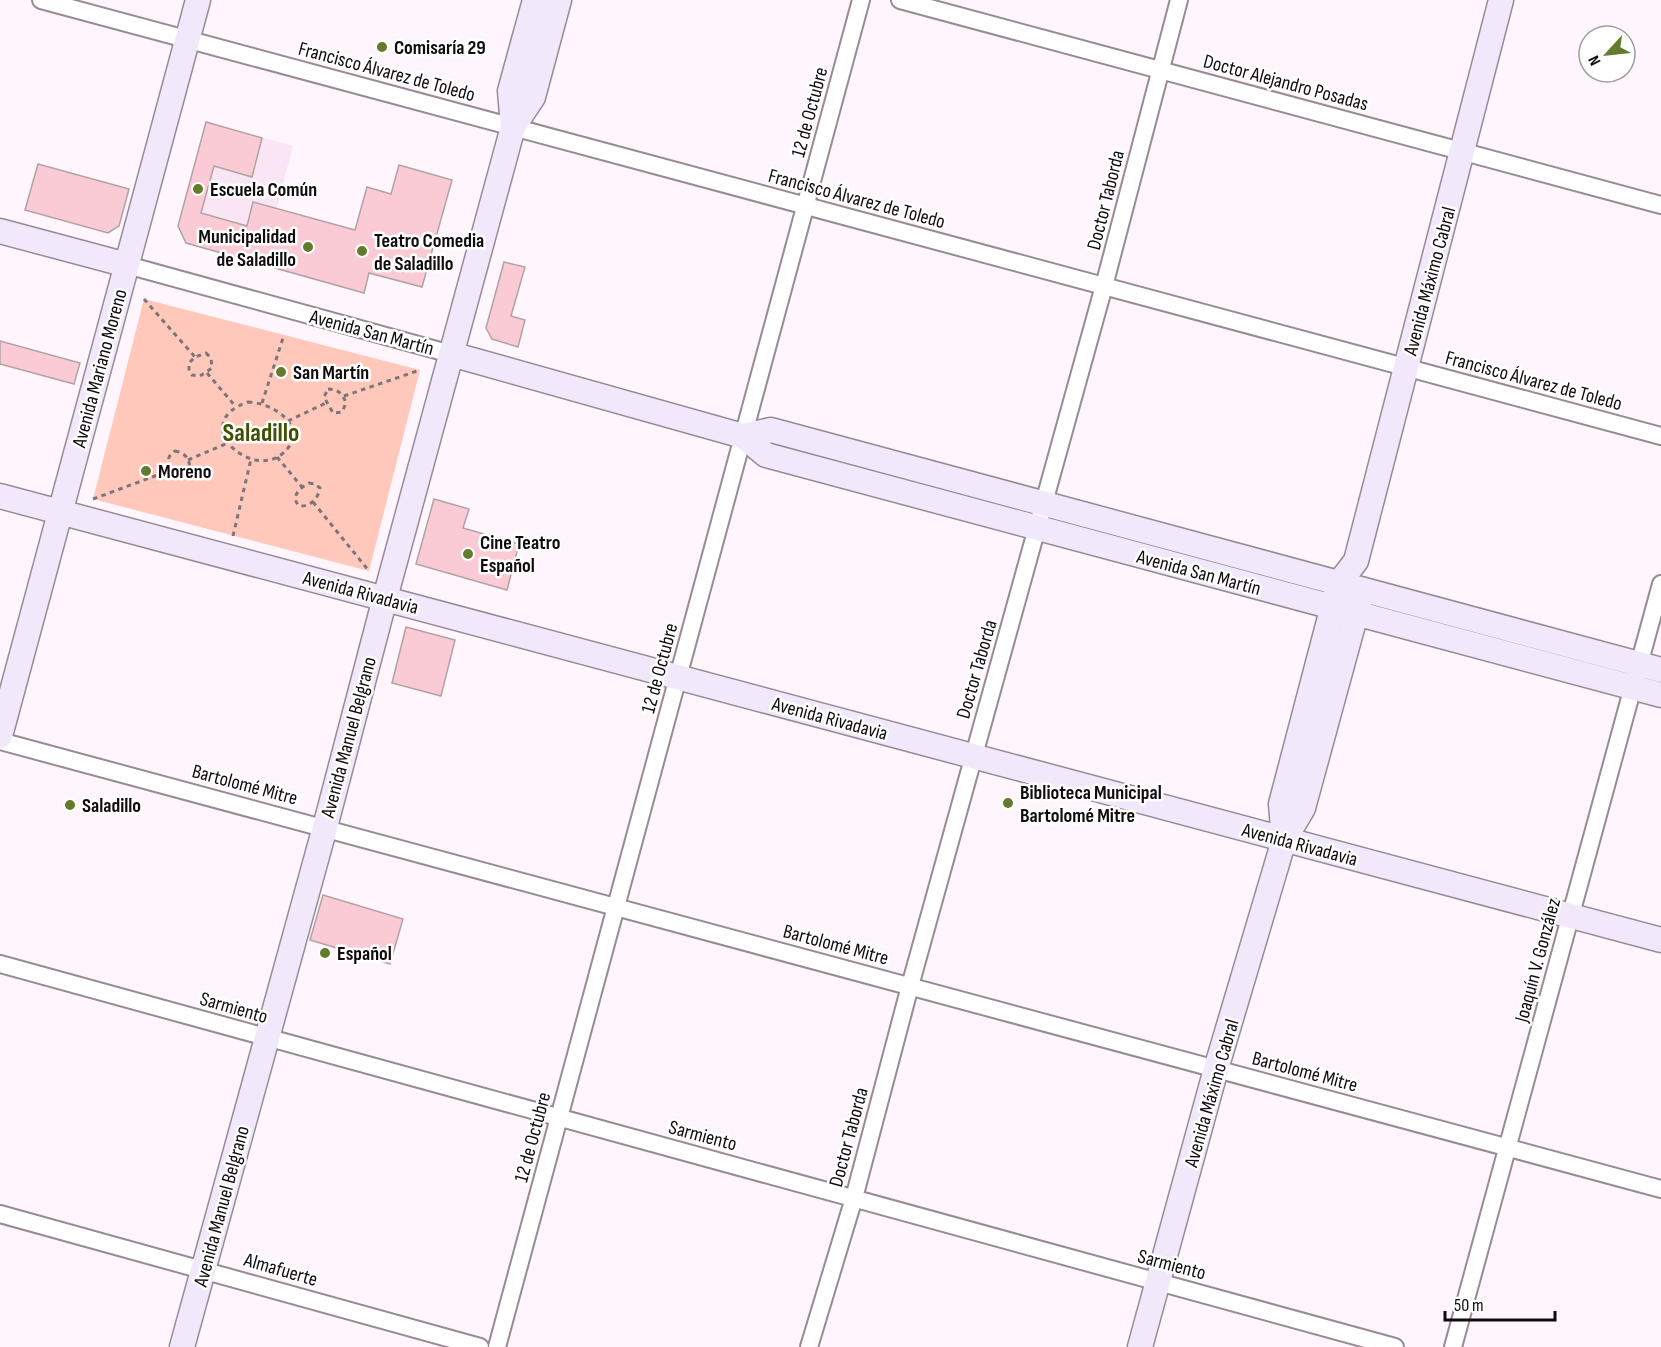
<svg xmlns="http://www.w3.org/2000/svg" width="1661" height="1347" viewBox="0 0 1661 1347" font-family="'Sofia Sans Condensed',sans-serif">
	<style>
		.built { fill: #f9e5f4 }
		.green { fill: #ffc8ba }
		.building { fill: #facbd5; stroke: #b3a2a5; stroke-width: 1.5 }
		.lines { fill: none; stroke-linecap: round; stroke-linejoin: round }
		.street-casing { stroke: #978b94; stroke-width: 20 }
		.secondary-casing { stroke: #978b94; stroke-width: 27 }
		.path { stroke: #7c767b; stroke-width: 3; stroke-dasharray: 4.5 4.5; stroke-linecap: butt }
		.street { stroke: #fff; stroke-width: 16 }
		.secondary { stroke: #f1e8fb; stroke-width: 24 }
		.poi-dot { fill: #647b2d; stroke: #fff; stroke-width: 2 }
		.labels { text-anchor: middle; stroke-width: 5; stroke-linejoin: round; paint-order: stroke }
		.poi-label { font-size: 20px; font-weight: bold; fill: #0f0b0e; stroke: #fff; text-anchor: start }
		.street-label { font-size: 20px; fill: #0f0b0e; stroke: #fff }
		.district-label { font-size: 26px; font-weight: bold; fill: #3d5100; stroke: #fff }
	</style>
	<rect width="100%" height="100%" fill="#fef6fc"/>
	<path class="built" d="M 206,122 L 293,146 L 262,263 L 186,243 Z"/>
	<path class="green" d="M 144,299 L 420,370 L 369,571 L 93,499 Z
		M 766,438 L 1018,506 L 1017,511 L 764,443 Z"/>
	<path class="building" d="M 206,122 L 262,138 L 252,177 L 214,166 L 201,213 L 247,226 L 253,202 L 355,230 L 367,187 L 391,194 L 399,165 L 452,180 L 422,287 L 369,273 L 364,293 L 186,243 L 178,226 Z
		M 38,164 L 129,189 L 119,226 L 108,233 L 25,210 Z
		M 504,262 L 525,267 L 511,316 L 525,320 L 518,347 L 492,339 L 486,328 Z
		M 0,341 L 80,363 L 74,384 L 0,364 Z
		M 434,499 L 469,509 L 463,528 L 519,544 L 507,590 L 416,564 Z
		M 406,627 L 455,640 L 441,696 L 392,683 Z
		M 323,895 L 403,919 L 390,964 L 310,940 Z"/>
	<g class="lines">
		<g class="street-casing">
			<path id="street" d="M 41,0 L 1661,436
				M 900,0 L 1661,205
				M 127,265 L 451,354
				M 0,741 L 1661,1189
				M 0,964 L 1395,1347
				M 0,1214 L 480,1347
				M 497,1347 L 861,0
				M 809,1347 L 854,1198 L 910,986 L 1104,286 L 1179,0
				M 1453,1347 L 1661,584"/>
		</g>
		<g class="secondary-casing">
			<path id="secondary" d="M 513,127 L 533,97 L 559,0
				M 0,231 L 127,265
				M 451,354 L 743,436 L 766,455 L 1661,695
				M 743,436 L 771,430 L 1661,670
				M 0,496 L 1661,940
				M 0,736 L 198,0
				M 1284,840 L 1281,804 L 1339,583 L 1356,561 L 1501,0
				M 182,1347 L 325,827 L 385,598 L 513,127 L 510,91 L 535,0
				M 1140,1347 L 1216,1069 L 1284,840 L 1303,808 L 1360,599"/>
		</g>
		<path class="path" d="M 144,299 L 195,357
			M 206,353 L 211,358 L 212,368 L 200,376 L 192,375 L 189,371 L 189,363 L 195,357 Z
			M 207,373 L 236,407
			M 328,389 C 338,389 343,394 346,403 L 342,412 L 333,413 L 324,397 Z
			M 344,396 L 420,370
			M 248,402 C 275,403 312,429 282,454 C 251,480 187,423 248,402 Z
			M 262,403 L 284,335
			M 288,421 L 326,403
			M 175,451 C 189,453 194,467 185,477 C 171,479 161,458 175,451 Z
			M 277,457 L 302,487
			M 188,460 L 228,443
			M 309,483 L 315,484 L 320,488 C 318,499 310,507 299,506 C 290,496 300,488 309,483 Z
			M 93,499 L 171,470
			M 313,502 L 369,571
			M 233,536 L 251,459"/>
		<use href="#street" class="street"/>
		<use href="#secondary" class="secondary"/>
	</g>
	<g class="poi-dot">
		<circle cx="382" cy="47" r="6"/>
		<circle cx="198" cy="189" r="6"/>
		<circle cx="308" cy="247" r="6"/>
		<circle cx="362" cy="251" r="6"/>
		<circle cx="281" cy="372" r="6"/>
		<circle cx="146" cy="471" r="6"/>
		<circle cx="468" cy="554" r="6"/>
		<circle cx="1008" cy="803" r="6"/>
		<circle cx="70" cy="805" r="6"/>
		<circle cx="325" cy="953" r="6"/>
	</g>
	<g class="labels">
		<g class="poi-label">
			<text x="394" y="54">Comisaría 29</text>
			<text x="210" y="196">Escuela Común</text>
			<text x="296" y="243" text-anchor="end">Municipalidad<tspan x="296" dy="23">de Saladillo</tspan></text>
			<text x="374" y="247">Teatro Comedia<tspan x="374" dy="23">de Saladillo</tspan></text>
			<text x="293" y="379">San Martín</text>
			<text x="158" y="478">Moreno</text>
			<text x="480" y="549">Cine Teatro<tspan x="480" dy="23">Español</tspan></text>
			<text x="1020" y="799">Biblioteca Municipal<tspan x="1020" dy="23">Bartolomé Mitre</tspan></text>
			<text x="82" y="812">Saladillo</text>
			<text x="337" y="960">Español</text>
		</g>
		<g class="street-label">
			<text transform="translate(387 71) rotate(15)" y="7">Francisco Álvarez de Toledo</text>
			<text transform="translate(1286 82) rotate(15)" y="7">Doctor Alejandro Posadas</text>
			<text transform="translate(809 112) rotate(-75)" y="7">12 de Octubre</text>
			<text transform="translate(857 198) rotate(15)" y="7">Francisco Álvarez de Toledo</text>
			<text transform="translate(1105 200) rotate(-76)" y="7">Doctor Taborda</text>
			<text transform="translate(1429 281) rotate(-75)" y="7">Avenida Máximo Cabral</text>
			<text transform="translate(372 332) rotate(15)" y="7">Avenida San Martín</text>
			<text transform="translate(99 368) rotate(-75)" y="7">Avenida Mariano Moreno</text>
			<text transform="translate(1534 380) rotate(15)" y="7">Francisco Álvarez de Toledo</text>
			<text transform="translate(1199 572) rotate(15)" y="7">Avenida San Martín</text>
			<text transform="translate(361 592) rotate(15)" y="7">Avenida Rivadavia</text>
			<text transform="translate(659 668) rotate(-75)" y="7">12 de Octubre</text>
			<text transform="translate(976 669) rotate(-74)" y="7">Doctor Taborda</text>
			<text transform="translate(830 718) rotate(15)" y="7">Avenida Rivadavia</text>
			<text transform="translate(348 737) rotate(-75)" y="7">Avenida Manuel Belgrano</text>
			<text transform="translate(245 784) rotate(15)" y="7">Bartolomé Mitre</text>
			<text transform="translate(1300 844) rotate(15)" y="7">Avenida Rivadavia</text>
			<text transform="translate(836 944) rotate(15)" y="7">Bartolomé Mitre</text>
			<text transform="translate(1537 960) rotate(-75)" y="7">Joaquín V. González</text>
			<text transform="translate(234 1007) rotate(16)" y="7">Sarmiento</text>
			<text transform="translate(1305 1071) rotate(15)" y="7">Bartolomé Mitre</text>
			<text transform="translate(1211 1093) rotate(-74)" y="7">Avenida Máximo Cabral</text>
			<text transform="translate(703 1135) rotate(15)" y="7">Sarmiento</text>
			<text transform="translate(532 1137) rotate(-75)" y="7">12 de Octubre</text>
			<text transform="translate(848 1137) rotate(-75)" y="7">Doctor Taborda</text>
			<text transform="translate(221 1206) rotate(-75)" y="7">Avenida Manuel Belgrano</text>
			<text transform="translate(1172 1264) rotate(15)" y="7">Sarmiento</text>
			<text transform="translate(281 1269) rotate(16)" y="7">Almafuerte</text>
		</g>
		<g class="district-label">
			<text x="261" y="441">Saladillo</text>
		</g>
	</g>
	<g transform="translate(1607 54) rotate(243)"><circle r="28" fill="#ffffff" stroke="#9f9d9f" stroke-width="1.5"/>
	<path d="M0-4.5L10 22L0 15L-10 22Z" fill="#647b2d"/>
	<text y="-9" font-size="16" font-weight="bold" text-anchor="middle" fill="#0f0b0e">N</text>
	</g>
	<path d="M1445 1311v9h110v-9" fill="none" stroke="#0f0b0e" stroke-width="3"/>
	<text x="1454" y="1311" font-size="18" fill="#0f0b0e" stroke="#ffffff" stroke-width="4.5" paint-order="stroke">50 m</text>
</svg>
